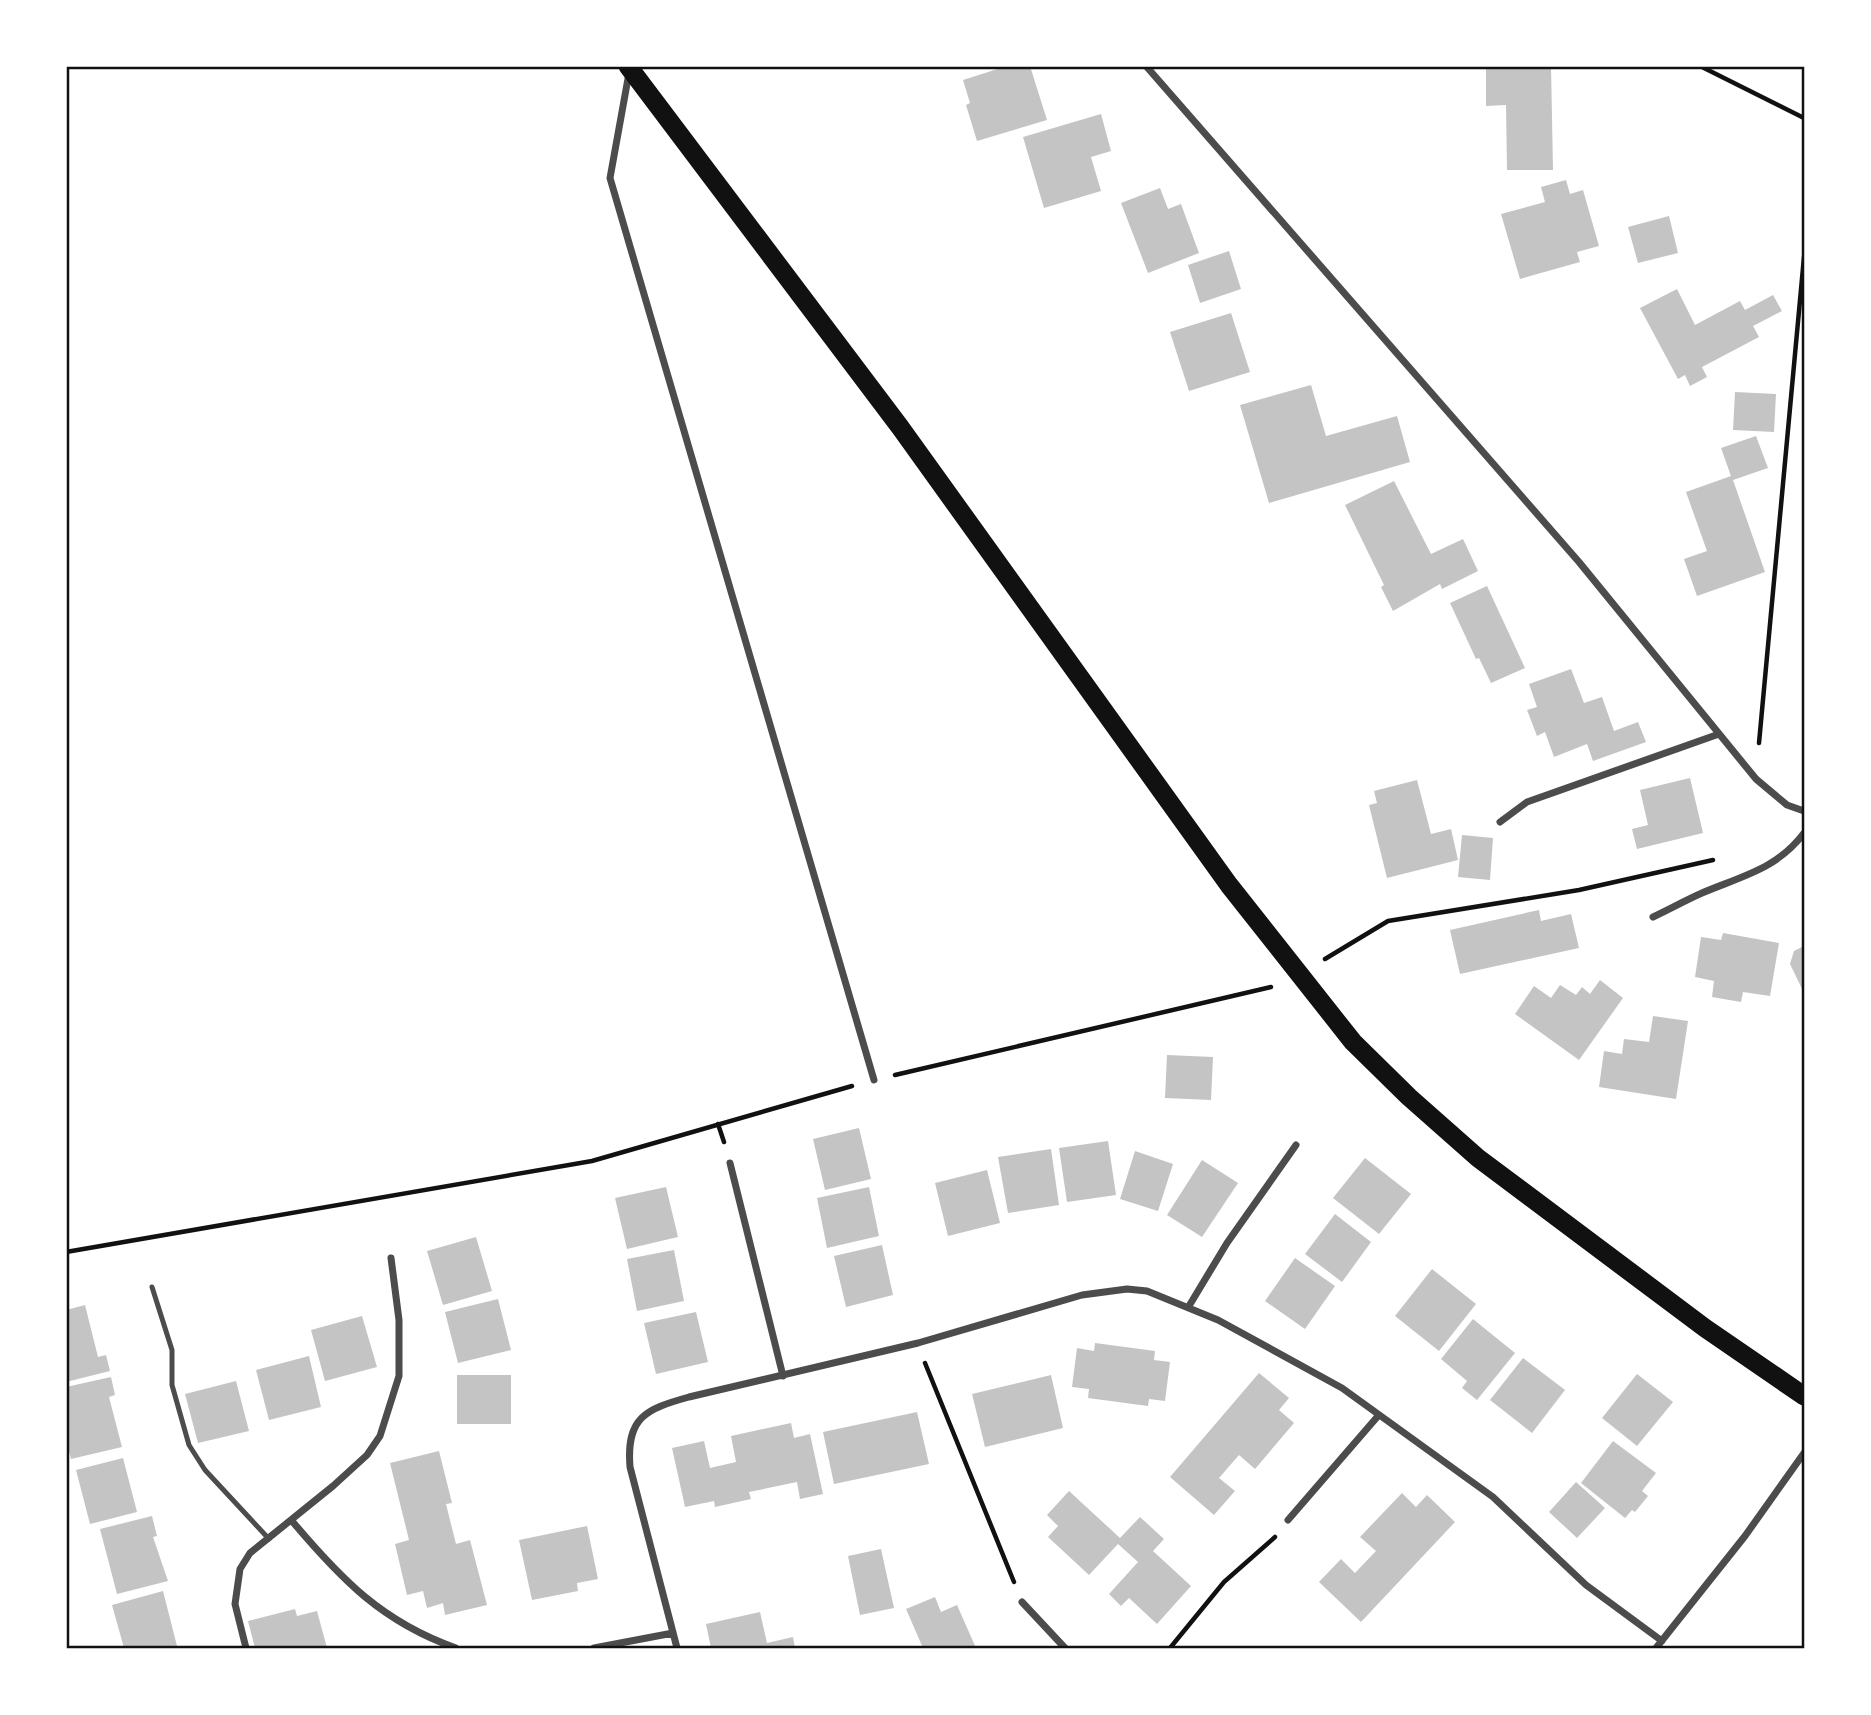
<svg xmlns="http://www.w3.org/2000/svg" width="1871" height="1715" viewBox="0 0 1871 1715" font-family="'PT Sans Narrow',sans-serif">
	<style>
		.building { fill: #c4c4c4 }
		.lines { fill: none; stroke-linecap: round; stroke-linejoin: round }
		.path { stroke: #111; stroke-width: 4.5 }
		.service { stroke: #4c4c4c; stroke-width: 5 }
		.minor { stroke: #4c4c4c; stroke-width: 7 }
		.trunk { stroke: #111; stroke-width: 19 }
		.neatline { fill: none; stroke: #111; stroke-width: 2.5 }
	</style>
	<rect width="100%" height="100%" fill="#fff"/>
	<path class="building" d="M 1007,66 L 1030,66 L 1047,120 L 977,141 L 966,105 L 970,103 L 963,80 Z
		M 1486,66 L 1551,66 L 1553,170 L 1507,170 L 1506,105 L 1486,106 Z
		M 1101,114 L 1111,151 L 1091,157 L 1101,191 L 1044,208 L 1023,137 Z
		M 1566,180 L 1570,194 L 1583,190 L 1599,246 L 1577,252 L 1580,262 L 1520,279 L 1501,214 L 1545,202 L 1541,187 Z
		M 1160,188 L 1168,209 L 1181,204 L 1199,253 L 1148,273 L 1121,203 Z
		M 1669,216 L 1678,253 L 1638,263 L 1628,227 Z
		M 1229,251 L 1241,289 L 1200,303 L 1188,265 Z
		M 1677,289 L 1695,325 L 1740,301 L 1745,310 L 1773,295 L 1782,311 L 1753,326 L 1759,337 L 1702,367 L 1707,377 L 1690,386 L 1685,375 L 1678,379 L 1640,308 Z
		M 1231,313 L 1250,372 L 1189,391 L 1170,332 Z
		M 1311,385 L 1326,436 L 1397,416 L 1410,462 L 1269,503 L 1240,405 Z
		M 1735,392 L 1776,394 L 1774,432 L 1733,430 Z
		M 1756,436 L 1768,468 L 1733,480 L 1765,572 L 1697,596 L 1684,559 L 1707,551 L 1686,492 L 1731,476 L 1721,448 Z
		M 1394,481 L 1431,554 L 1463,539 L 1478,571 L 1442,589 L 1440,584 L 1393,611 L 1381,587 L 1384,585 L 1345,505 Z
		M 1487,586 L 1525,668 L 1491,683 L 1479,658 L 1476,659 L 1450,603 Z
		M 1571,669 L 1584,703 L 1602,697 L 1614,731 L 1638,722 L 1646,742 L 1593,761 L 1587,744 L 1554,757 L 1545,732 L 1537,736 L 1527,710 L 1537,707 L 1529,684 Z
		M 1690,778 L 1703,833 L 1637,849 L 1632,829 L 1648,825 L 1640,790 Z
		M 1417,780 L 1431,834 L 1451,829 L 1458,860 L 1387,878 L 1369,805 L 1377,803 L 1374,791 Z
		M 1462,835 L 1493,838 L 1490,880 L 1458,877 Z
		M 1539,910 L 1541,921 L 1571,914 L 1579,948 L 1460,974 L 1450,930 Z
		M 1723,933 L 1779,943 L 1770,996 L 1743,992 L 1741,1002 L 1712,997 L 1714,981 L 1695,977 L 1701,937 L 1721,940 Z
		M 1804,946 L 1804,993 L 1790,964 L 1794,951 Z
		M 1600,980 L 1623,998 L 1579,1060 L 1515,1014 L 1534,986 L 1551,998 L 1560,985 L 1576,995 L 1582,987 L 1590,994 Z
		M 1653,1016 L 1688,1021 L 1676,1099 L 1599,1087 L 1604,1051 L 1622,1054 L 1624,1039 L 1649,1042 Z
		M 1167,1055 L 1213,1057 L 1211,1100 L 1165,1098 Z
		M 859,1128 L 871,1179 L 825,1190 L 813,1139 Z
		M 1108,1141 L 1116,1195 L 1067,1202 L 1059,1148 Z
		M 1051,1149 L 1059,1205 L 1008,1213 L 998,1157 Z
		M 1135,1151 L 1173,1164 L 1158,1211 L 1120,1199 Z
		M 1365,1158 L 1411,1194 L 1379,1234 L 1333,1198 Z
		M 1202,1160 L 1238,1183 L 1202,1237 L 1167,1215 Z
		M 987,1170 L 1000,1223 L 948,1236 L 935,1183 Z
		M 666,1187 L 678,1237 L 627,1249 L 615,1198 Z
		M 869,1187 L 879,1236 L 827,1248 L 817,1198 Z
		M 1335,1214 L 1371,1242 L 1342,1282 L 1305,1254 Z
		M 476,1237 L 492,1291 L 443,1305 L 427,1251 Z
		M 882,1245 L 893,1295 L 846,1307 L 834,1256 Z
		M 674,1250 L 684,1301 L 637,1311 L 627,1259 Z
		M 1295,1258 L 1335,1286 L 1305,1329 L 1265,1301 Z
		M 1432,1269 L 1476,1304 L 1439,1351 L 1395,1316 Z
		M 498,1299 L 511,1350 L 458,1363 L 445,1312 Z
		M 85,1305 L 98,1357 L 106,1355 L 110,1371 L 66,1382 L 66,1310 Z
		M 696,1312 L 708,1362 L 656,1374 L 644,1323 Z
		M 362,1316 L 377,1367 L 325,1381 L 311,1330 Z
		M 1473,1319 L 1515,1353 L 1477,1400 L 1462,1388 L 1467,1381 L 1441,1359 Z
		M 1095,1343 L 1155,1351 L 1154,1360 L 1170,1362 L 1165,1401 L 1149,1399 L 1148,1406 L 1088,1398 L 1089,1389 L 1072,1387 L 1077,1348 L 1094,1351 Z
		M 309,1356 L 321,1407 L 269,1420 L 256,1370 Z
		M 1523,1358 L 1565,1390 L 1532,1433 L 1490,1400 Z
		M 1259,1373 L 1289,1398 L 1279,1410 L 1294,1423 L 1255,1469 L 1239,1455 L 1219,1478 L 1235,1491 L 1214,1515 L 1170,1477 Z
		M 1637,1374 L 1673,1402 L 1637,1446 L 1602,1418 Z
		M 457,1375 L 511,1375 L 511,1424 L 457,1424 Z
		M 1051,1375 L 1063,1428 L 985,1447 L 972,1394 Z
		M 111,1377 L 115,1395 L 109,1397 L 122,1447 L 71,1459 L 66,1439 L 66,1387 Z
		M 236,1381 L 249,1431 L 198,1443 L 185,1394 Z
		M 917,1412 L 929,1464 L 834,1484 L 823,1432 Z
		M 791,1423 L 794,1438 L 810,1434 L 823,1494 L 800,1499 L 797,1482 L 749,1492 L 751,1499 L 715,1507 L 714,1501 L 685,1507 L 672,1448 L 704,1441 L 710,1468 L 736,1462 L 731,1436 Z
		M 1613,1441 L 1656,1473 L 1642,1491 L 1648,1496 L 1635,1512 L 1632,1510 L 1625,1518 L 1581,1483 Z
		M 439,1451 L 452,1503 L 446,1504 L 456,1544 L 470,1540 L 487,1605 L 445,1615 L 443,1603 L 427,1608 L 423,1591 L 407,1595 L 395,1544 L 409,1540 L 390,1463 Z
		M 123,1458 L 137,1512 L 90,1524 L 76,1470 Z
		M 1576,1482 L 1605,1508 L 1577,1538 L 1549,1512 Z
		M 1069,1491 L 1120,1538 L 1140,1517 L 1164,1539 L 1153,1551 L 1191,1586 L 1157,1624 L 1129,1598 L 1121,1606 L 1109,1594 L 1138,1562 L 1118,1544 L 1089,1575 L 1048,1537 L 1058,1526 L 1047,1515 Z
		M 1402,1493 L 1416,1507 L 1427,1495 L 1455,1522 L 1361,1622 L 1319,1582 L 1341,1559 L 1355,1573 L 1376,1551 L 1360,1537 Z
		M 152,1516 L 157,1536 L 153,1537 L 168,1581 L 117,1594 L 100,1529 Z
		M 587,1526 L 598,1579 L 577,1583 L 578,1591 L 532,1600 L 519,1540 Z
		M 881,1549 L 894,1608 L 860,1615 L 848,1556 Z
		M 163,1591 L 177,1646 L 124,1648 L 112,1605 Z
		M 935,1597 L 941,1612 L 957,1605 L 976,1648 L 923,1648 L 906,1609 Z
		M 295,1609 L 297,1616 L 317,1611 L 327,1648 L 255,1648 L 248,1621 Z
		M 760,1612 L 767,1643 L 793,1637 L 795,1648 L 711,1648 L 706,1624 Z"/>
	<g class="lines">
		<path class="path" d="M 1700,66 L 1804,118
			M 1759,743 L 1804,257
			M 1325,959 L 1388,921 L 1579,890 L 1713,860
			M 895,1075 L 1271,987
			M 718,1124 L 724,1142
			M 66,1252 L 592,1161 L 852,1086
			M 925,1363 L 1014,1582
			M 1170,1648 L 1224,1582 L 1275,1537"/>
		<path class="service" d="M 152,1287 L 172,1350 L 172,1385 L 189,1445 L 205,1470 L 269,1539"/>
		<path class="minor" d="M 1146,66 L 1579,562 L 1756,779 L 1787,805 L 1804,811
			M 629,73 L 610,178 L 874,1080
			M 1500,822 L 1527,802 L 1719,734
			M 1653,917 C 1670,909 1686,900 1702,893 C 1742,876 1777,869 1804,833
			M 730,1163 L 783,1376
			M 1189,1306 L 1227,1243 L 1296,1145
			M 1288,1520 L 1378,1416
			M 292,1521 C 341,1579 382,1622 456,1648
			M 1022,1602 L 1065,1648
			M 246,1648 L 235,1604 L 240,1569 L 250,1553 L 333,1486 L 367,1455 L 380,1436 L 399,1376 L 399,1320 L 391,1258
			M 594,1648 L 673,1633
			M 677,1648 L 630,1467 C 626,1417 646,1409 689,1397 L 918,1343 L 1082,1295 L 1127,1289 L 1147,1291 L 1218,1320 L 1342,1388 L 1493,1497 L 1586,1585 L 1662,1641
			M 1656,1648 L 1745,1536 L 1804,1453"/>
		<path class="trunk" d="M 628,66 L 900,427 L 1229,885 L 1353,1042 L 1409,1097 L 1478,1158 L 1705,1328 L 1804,1396"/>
	</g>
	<rect width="1871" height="1715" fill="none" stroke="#ffffff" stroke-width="136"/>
	<rect x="68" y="68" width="1735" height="1579" class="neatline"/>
</svg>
